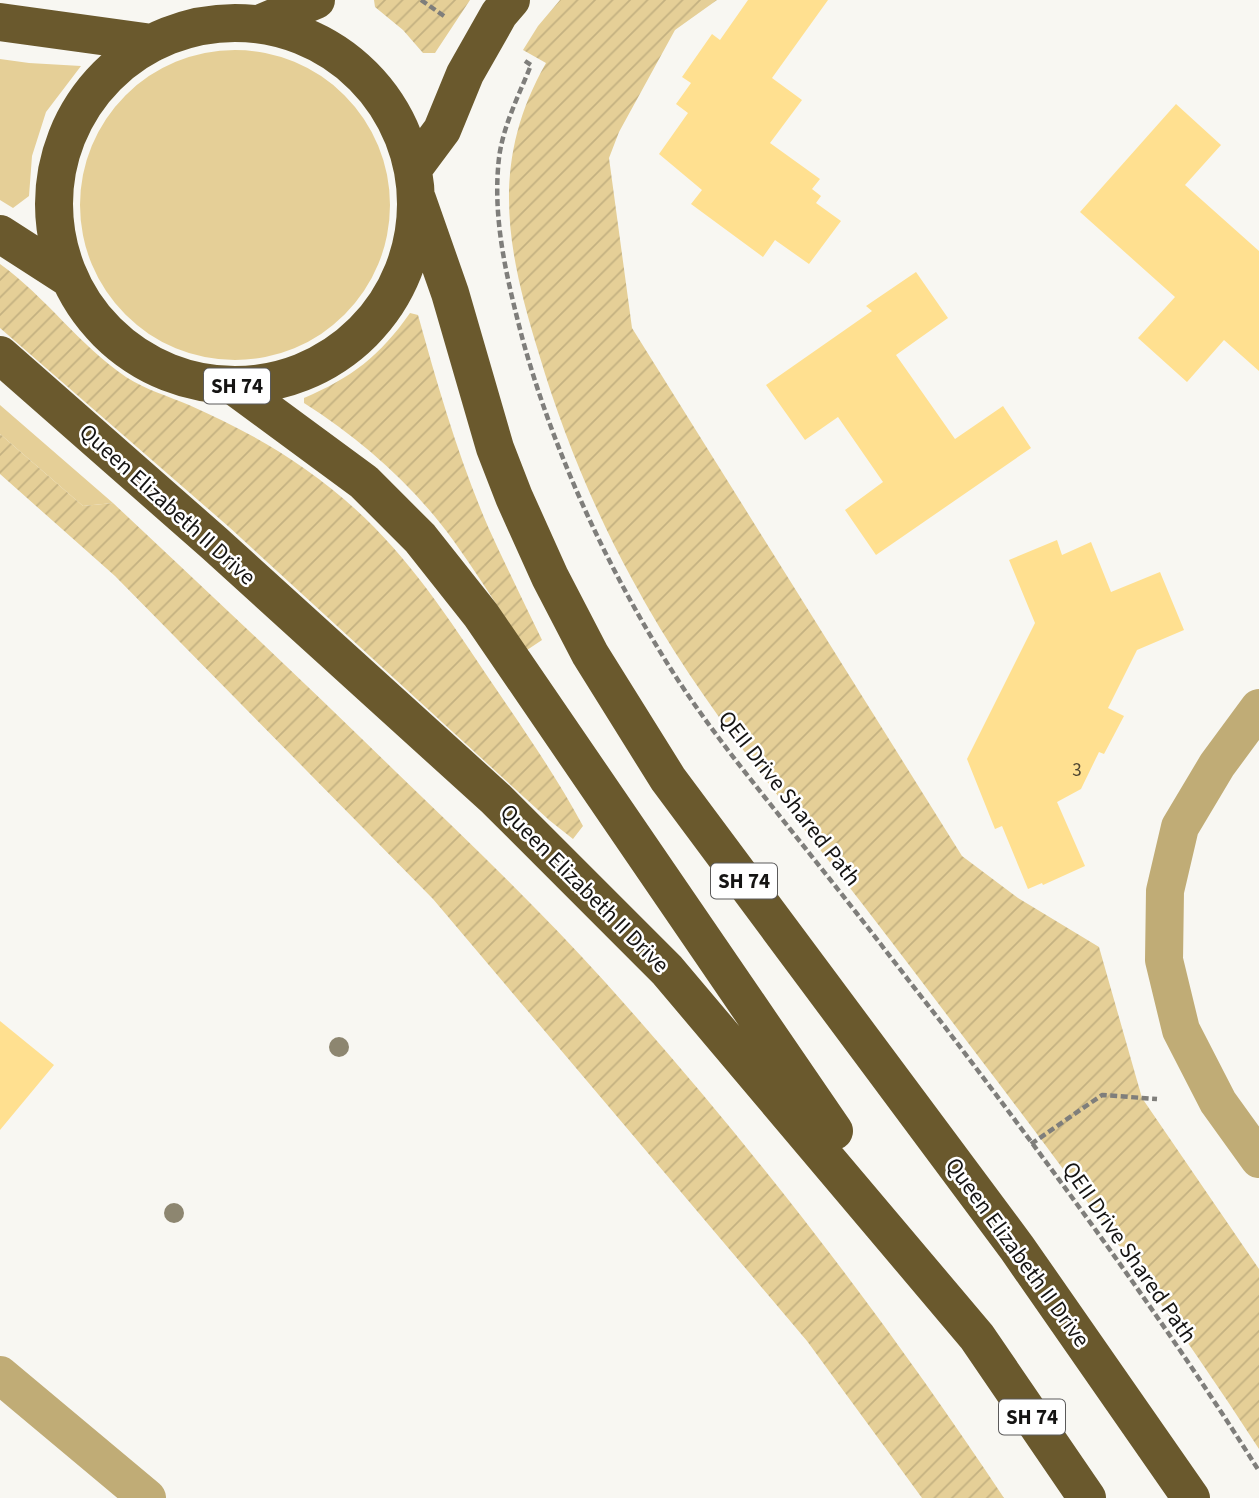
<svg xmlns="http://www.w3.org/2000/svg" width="1259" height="1498" viewBox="0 0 1259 1498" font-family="'Source Sans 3',sans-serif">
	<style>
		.grass { fill: #e5cf97 }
		.garden { fill: url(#garden-furrows) }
		.building { fill: #ffe090 }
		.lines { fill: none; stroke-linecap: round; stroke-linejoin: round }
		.path { stroke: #7f7e7b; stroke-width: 4.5; stroke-dasharray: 7 3.5; stroke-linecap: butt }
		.minor { stroke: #c0ac76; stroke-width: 38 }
		.highway { stroke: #6a592d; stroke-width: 38 }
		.tree { fill: #8d8670 }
		.labels { text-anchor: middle; stroke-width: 5; stroke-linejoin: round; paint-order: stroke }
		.number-label { font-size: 19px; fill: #504732 }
		.shield { fill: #fff; stroke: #5b5a5a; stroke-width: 2 }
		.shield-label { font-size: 21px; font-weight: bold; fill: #151413 }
		.street-label { font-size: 23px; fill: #151413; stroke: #fff }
	</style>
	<defs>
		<pattern id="garden-furrows" width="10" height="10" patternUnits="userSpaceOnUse" patternTransform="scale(1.75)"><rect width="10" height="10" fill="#e5cf97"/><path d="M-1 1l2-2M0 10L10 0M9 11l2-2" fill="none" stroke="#c4b181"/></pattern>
	</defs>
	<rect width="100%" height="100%" fill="#f8f7f2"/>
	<path class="grass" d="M80 205a155 155 0 1 1 310 0a155 155 0 1 1-310 0Z
		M 0,59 L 29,63 L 81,66 L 46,112 L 32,156 L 29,196 L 13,208 L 0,200 Z
		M 0,405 L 113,503 L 83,506 L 0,434 Z"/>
	<path class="garden" d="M 374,0 L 470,0 L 435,53 L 423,53 L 403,30 L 375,7 Z
		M 560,0 L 717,0 L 675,30 L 619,132 L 609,158 L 632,328 L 962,856 L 1018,898 L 1099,947 L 1142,1098 L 1259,1269 L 1259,1449 C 1171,1313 1074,1182 975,1052 C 928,990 881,927 832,865 C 760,773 687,682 632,579 C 594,510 561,429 539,354 C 507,250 489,163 546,63 L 523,50 L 538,26 Z
		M 0,264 C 46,297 79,345 126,377 C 146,390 168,396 189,405 C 229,423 269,443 305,469 C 391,529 435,598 492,683 C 524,730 556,776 583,826 L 573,839 L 549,820 L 229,527 L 0,328 Z
		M 410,313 L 418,315 C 438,387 459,460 489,529 C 506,566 524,603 542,640 L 527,650 C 502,614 479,576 453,540 C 413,485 361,439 304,403 L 304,398 C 351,378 380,356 410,313 Z
		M 0,434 L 83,506 L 113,503 C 208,592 303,681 396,772 C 467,840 539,909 605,982 C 750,1143 884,1317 1004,1498 L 922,1498 L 807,1341 L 433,899 L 115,576 L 0,474 Z"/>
	<path class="building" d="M 748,0 L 828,0 L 772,78 L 802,100 L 770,143 L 820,179 L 812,189 L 821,196 L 816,203 L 841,221 L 809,264 L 775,240 L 763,257 L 691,204 L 702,190 L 659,154 L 688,113 L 676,104 L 691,83 L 682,77 L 712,34 L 720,40 Z
		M 1176,104 L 1221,145 L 1185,185 L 1259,251 L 1259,371 L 1224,340 L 1187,382 L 1138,338 L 1175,297 L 1080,212 Z
		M 916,272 L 948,318 L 896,355 L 955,439 L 1003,406 L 1031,448 L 876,555 L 845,510 L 883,482 L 838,417 L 805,440 L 766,385 L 872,311 L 866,306 Z
		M 1057,540 L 1062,555 L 1091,542 L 1111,592 L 1160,572 L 1184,630 L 1137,650 L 1108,708 L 1124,716 L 1104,754 L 1099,752 L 1081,789 L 1057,802 L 1085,866 L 1043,885 L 1042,883 L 1028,889 L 1002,826 L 995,829 L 967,759 L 1035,623 L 1009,560 Z
		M 0,1021 L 54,1065 L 0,1130 Z"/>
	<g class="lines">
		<path class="path" d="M 421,0 L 444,16
			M 525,61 L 531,65 C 519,95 503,126 499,158 C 492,219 507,279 522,337 C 554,454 609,572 674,674 C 716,739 766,798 813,858 C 858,914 901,971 945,1027 C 1054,1171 1163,1318 1259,1471
			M 1031,1144 L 1102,1095 L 1157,1099"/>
		<path class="minor" d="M 1259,708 L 1217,765 L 1180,827 L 1165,891 L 1164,960 L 1181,1030 L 1218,1102 L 1259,1159
			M 0,1375 L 147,1498"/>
		<path class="highway" d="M 0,22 L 152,43
			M54 204a181 181 0 1 1 362 0a181 181 0 1 1-362 0Z
			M 259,24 L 316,0
			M 413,169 L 442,130 L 465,74 L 499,14 L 511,0
			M 417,199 L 450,293 L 495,448 L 514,497 L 550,577 L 590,654 L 668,779 L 1017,1248 L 1191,1498
			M 0,234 L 70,279
			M 0,355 L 214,543 L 496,799 L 667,970 L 977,1337 L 1087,1498
			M 235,387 L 364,482 L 420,538 L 481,615 L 834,1131"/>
	</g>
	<g class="tree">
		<circle cx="339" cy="1047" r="10"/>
		<circle cx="174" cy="1213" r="10"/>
	</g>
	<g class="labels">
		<g class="number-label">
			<text x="1077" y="776">3</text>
		</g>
		<g class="shield">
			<rect x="204" y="368.5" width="66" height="35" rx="5"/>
			<rect x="711" y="863.5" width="66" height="35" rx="5"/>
			<rect x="999" y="1399.5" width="66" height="35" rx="5"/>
		</g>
		<g class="shield-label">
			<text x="237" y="393">SH 74</text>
			<text x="744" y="888">SH 74</text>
			<text x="1032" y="1424">SH 74</text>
		</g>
		<g class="street-label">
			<text transform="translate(168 504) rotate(42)" y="8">Queen Elizabeth II Drive</text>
			<text transform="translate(790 798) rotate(52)" y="8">QEII Drive Shared Path</text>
			<text transform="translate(585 888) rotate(45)" y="8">Queen Elizabeth II Drive</text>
			<text transform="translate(1018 1252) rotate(54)" y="8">Queen Elizabeth II Drive</text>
			<text transform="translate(1130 1252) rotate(55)" y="8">QEII Drive Shared Path</text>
		</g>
	</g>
</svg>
